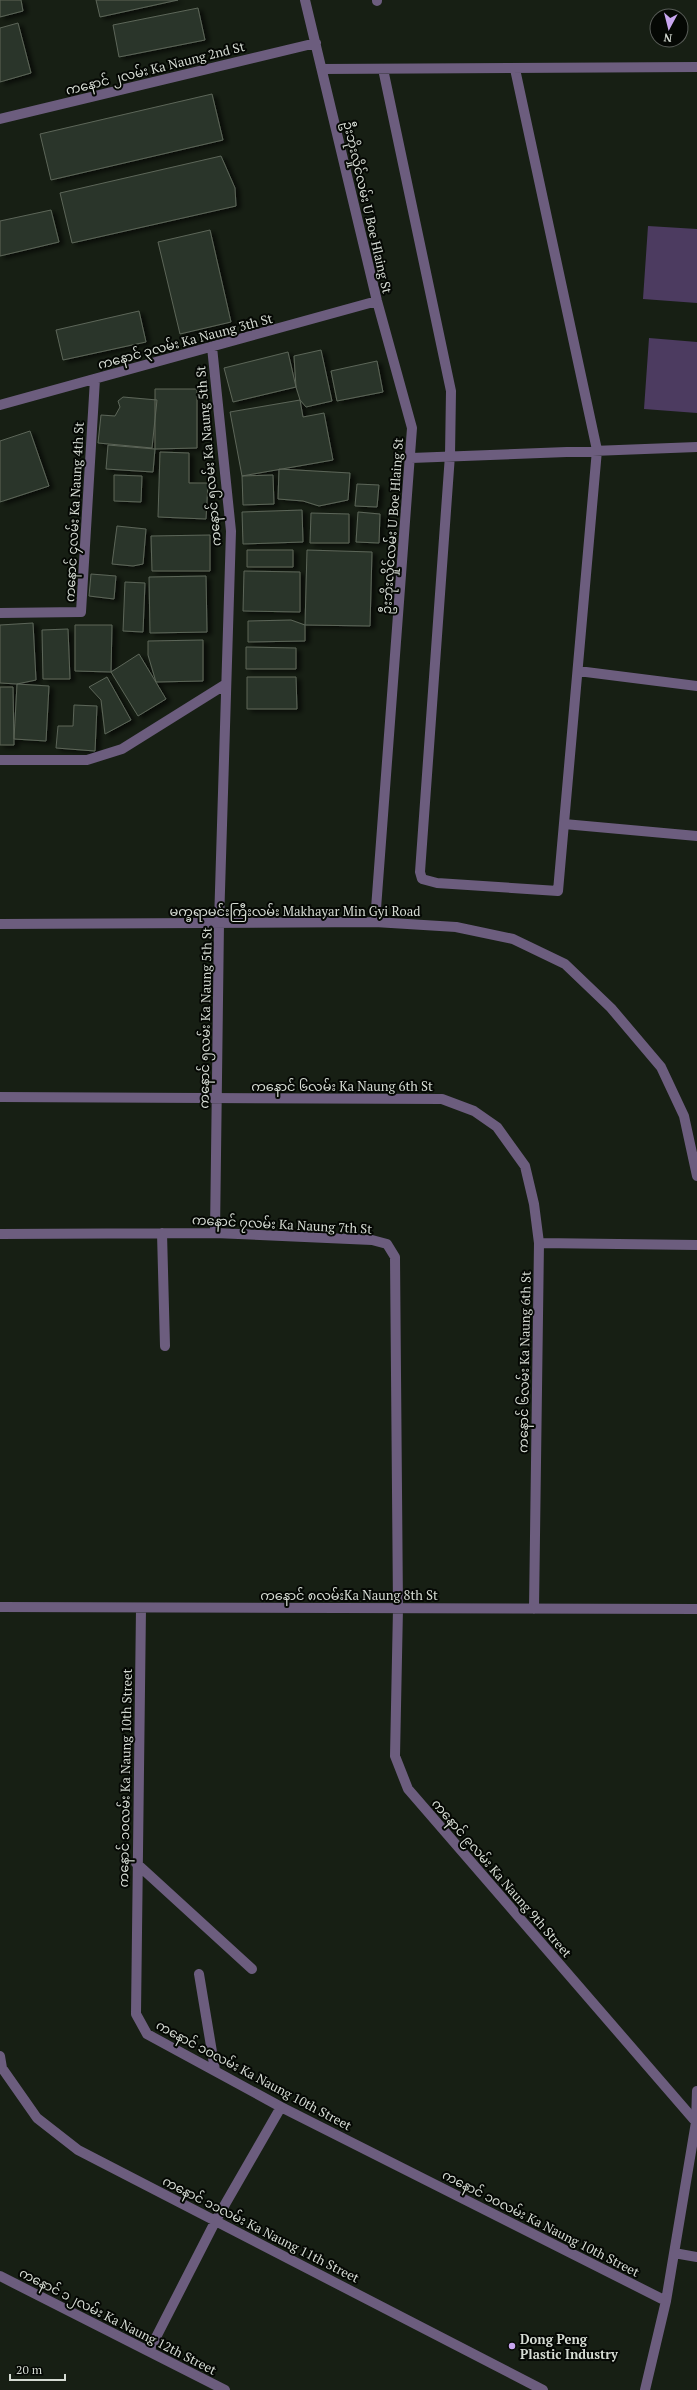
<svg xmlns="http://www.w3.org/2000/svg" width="697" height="2390" viewBox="0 0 697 2390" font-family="'PT Serif','Noto Sans Myanmar',serif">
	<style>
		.water { fill: #4c3b60 }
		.building { fill: #2c3529; stroke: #5c6659; filter: url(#shadow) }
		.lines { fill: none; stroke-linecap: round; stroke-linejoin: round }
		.minor { stroke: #6c5d7e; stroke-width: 10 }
		.poi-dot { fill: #c8a6ef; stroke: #050804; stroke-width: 1.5 }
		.labels { text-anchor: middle; stroke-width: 4; stroke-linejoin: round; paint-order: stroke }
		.street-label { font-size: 13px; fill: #d5dbd3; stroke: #050804 }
		.poi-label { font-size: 13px; font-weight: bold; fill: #d5dbd3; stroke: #050804; text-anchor: start }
	</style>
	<defs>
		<filter id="shadow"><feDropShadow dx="4.5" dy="2.5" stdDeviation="2" flood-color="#0009"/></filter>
	</defs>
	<rect width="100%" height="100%" fill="#171f14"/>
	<path class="water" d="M 648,226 L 697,229 L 697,303 L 643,299 Z
		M 649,338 L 697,342 L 697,413 L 644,409 Z"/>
	<path class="building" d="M 0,0 L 21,0 L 23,11 L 0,17 Z
		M 96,0 L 178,0 L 100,17 Z
		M 198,8 L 205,40 L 119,57 L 113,25 Z
		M 18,23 L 31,73 L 0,82 L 0,28 Z
		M 212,94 L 223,140 L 51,180 L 40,134 Z
		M 221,156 L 235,188 L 236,206 L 72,243 L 60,193 Z
		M 51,210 L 59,242 L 0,256 L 0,221 Z
		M 210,230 L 231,322 L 180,334 L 158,242 Z
		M 139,311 L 146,342 L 63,360 L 56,330 Z
		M 321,350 L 332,401 L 306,407 L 300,400 L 296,387 L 294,356 Z
		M 288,352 L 296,387 L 233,402 L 224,368 Z
		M 377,361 L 383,392 L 337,401 L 331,371 Z
		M 155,389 L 197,389 L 197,448 L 155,449 Z
		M 123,397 L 157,400 L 152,448 L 98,443 L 101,415 L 115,416 L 120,407 L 118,401 Z
		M 300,400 L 303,417 L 324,413 L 333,460 L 242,476 L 230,412 Z
		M 30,431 L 49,486 L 0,502 L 0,441 Z
		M 108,445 L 155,449 L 153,472 L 106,469 Z
		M 160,452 L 189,453 L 189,483 L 208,483 L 206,519 L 158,517 Z
		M 279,469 L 350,473 L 348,500 L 319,506 L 303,501 L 278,499 Z
		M 114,475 L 142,476 L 141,502 L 114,501 Z
		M 273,475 L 274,504 L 243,505 L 242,476 Z
		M 357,484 L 379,485 L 377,507 L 355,506 Z
		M 302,510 L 303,542 L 243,544 L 242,512 Z
		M 358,512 L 380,514 L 379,543 L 356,542 Z
		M 311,513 L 349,514 L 349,543 L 310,543 Z
		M 117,526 L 146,529 L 143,564 L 133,566 L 112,564 Z
		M 210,535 L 210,571 L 152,571 L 151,536 Z
		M 247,550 L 293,550 L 293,567 L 247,567 Z
		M 307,550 L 372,552 L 370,626 L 305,625 Z
		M 244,571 L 300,572 L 300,612 L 243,611 Z
		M 91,574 L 116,576 L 114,599 L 89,596 Z
		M 206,576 L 207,632 L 150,633 L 149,577 Z
		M 125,582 L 145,583 L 143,632 L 123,631 Z
		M 291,620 L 305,625 L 305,641 L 248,642 L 248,621 Z
		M 33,623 L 36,680 L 17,684 L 0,683 L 0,625 Z
		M 75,625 L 112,625 L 111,672 L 75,671 Z
		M 68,629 L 70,679 L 43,679 L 42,630 Z
		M 203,640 L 203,681 L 156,682 L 148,655 L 148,641 Z
		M 246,647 L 296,648 L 296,669 L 246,669 Z
		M 139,654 L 166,699 L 138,716 L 111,672 Z
		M 107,677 L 131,720 L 105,734 L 101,700 L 89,687 Z
		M 247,677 L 296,677 L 297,709 L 247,709 Z
		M 17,684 L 49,686 L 46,741 L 14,739 Z
		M 0,687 L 13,687 L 14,745 L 0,745 Z
		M 74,705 L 97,706 L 95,751 L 56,748 L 58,726 L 73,726 Z"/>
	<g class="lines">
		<path class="minor" d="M 305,0 L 377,301 L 412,428 L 375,922
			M 377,0 L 377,1
			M 322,69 L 697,67
			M 383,69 L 451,391 L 450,455 L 420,872 L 422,879 L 437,883 L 558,891 L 597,450 L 515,69
			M 0,119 L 316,43
			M 212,347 L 231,531 L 219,923 L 215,1233
			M 0,405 L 377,301
			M 411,458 L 697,447
			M 0,613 L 81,612 L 95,379
			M 578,671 L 697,686
			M 0,760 L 87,760 L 122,749 L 226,684
			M 564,824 L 697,836
			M 0,924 L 375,922 L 456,927 L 513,939 L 565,964 L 611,1008 L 661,1067 L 684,1116 L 697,1176
			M 0,1097 L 442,1099 L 474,1111 L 497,1127 L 525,1166 L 534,1204 L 539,1243 L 534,1609
			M 162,1233 L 165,1346
			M 0,1234 L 215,1233 L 372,1240 L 387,1244 L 395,1257 L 398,1608 L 395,1756 L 408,1789 L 696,2122
			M 539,1243 L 697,1245
			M 0,1607 L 697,1609
			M 141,1608 L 136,2014 L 147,2034 L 281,2107 L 666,2301
			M 136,1863 L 252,1969
			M 199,1974 L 215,2070
			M 0,2056 L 2,2068 L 37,2118 L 78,2150 L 543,2390
			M 674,2253 L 697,2257
			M 0,2276 L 225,2390
			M 149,2351 L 216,2220 L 281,2107
			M 645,2390 L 666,2301 L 696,2122 L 697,2091"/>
	</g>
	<circle class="poi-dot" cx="512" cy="2346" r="4"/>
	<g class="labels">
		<g class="street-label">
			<text transform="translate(155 68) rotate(-14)" y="5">ကနောင် ၂လမ်း Ka Naung 2nd St</text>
			<text transform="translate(368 207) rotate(77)" y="5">ဦးဘိုးလှိုင်လမ်း U Boe Hlaing St</text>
			<text transform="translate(185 341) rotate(-15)" y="5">ကနောင် ၃လမ်း Ka Naung 3th St</text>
			<text transform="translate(208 456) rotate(-95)" y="5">ကနောင် ၅လမ်း Ka Naung 5th St</text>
			<text transform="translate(74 512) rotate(-87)" y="5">ကနောင် ၄လမ်း Ka Naung 4th St</text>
			<text transform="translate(392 526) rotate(-86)" y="5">ဦးဘိုးလှိုင်လမ်း U Boe Hlaing St</text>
			<text x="295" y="916">မက္ခရာမင်းကြီးလမ်း Makhayar Min Gyi Road</text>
			<text transform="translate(205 1018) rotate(-89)" y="5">ကနောင် ၅လမ်း Ka Naung 5th St</text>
			<text x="342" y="1091">ကနောင် ၆လမ်း Ka Naung 6th St</text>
			<text transform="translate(282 1224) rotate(3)" y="5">ကနောင် ၇လမ်း Ka Naung 7th St</text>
			<text transform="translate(524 1362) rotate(-89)" y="5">ကနောင် ၆လမ်း Ka Naung 6th St</text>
			<text x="349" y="1600">ကနောင် ၈လမ်းKa Naung 8th St</text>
			<text transform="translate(125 1778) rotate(-89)" y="5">ကနောင် ၁၀လမ်း Ka Naung 10th Street</text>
			<text transform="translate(502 1878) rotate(49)" y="5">ကနောင် ၉လမ်း Ka Naung 9th Street</text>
			<text transform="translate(254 2075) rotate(28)" y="5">ကနောင် ၁၀လမ်း Ka Naung 10th Street</text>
			<text transform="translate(541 2223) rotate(27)" y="5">ကနောင် ၁၀လမ်း Ka Naung 10th Street</text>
			<text transform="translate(261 2229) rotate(27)" y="5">ကနောင် ၁၁လမ်း Ka Naung 11th Street</text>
			<text transform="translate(118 2321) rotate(27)" y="5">ကနောင် ၁၂လမ်း Ka Naung 12th Street</text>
		</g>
		<g class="poi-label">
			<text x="520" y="2344">Dong Peng<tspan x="520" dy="15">Plastic Industry</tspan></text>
		</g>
	</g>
	<g transform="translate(669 28) rotate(187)"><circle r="19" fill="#050804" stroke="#585c57"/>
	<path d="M0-3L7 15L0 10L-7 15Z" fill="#c8a6ef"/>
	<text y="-6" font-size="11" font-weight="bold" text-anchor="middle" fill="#d5dbd3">N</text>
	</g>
	<path d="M10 2374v6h55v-6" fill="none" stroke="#d5dbd3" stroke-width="2"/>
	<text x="16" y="2374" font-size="12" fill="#d5dbd3" stroke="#050804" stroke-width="3" paint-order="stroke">20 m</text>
</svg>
